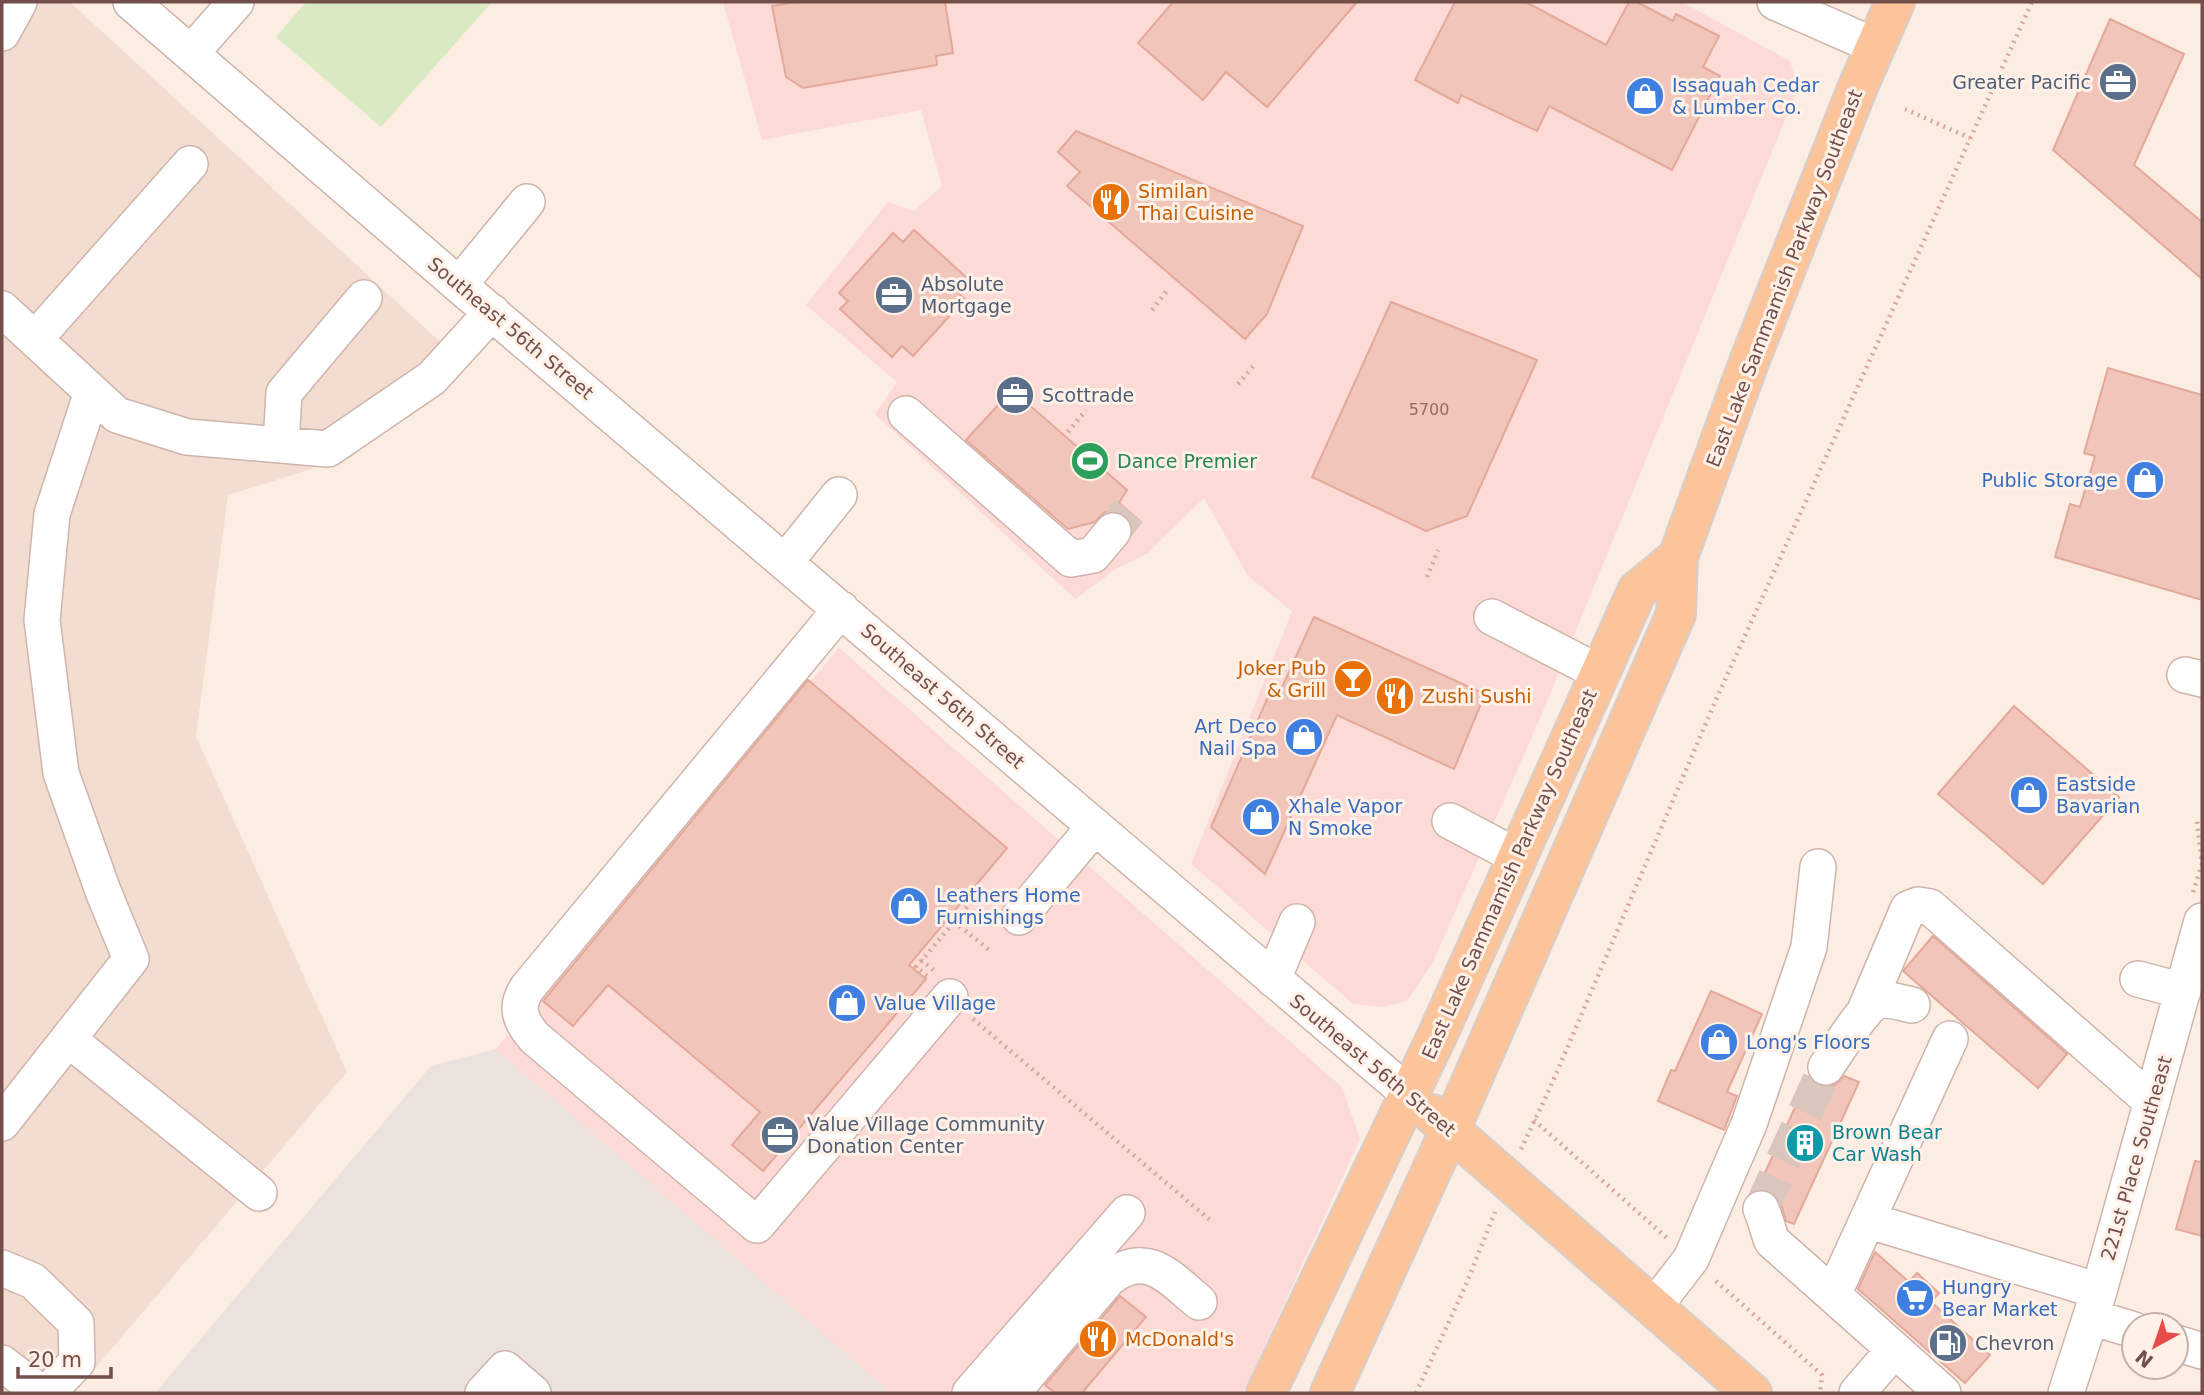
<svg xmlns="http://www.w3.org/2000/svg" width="2204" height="1395" viewBox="0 0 2204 1395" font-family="'DejaVu Sans',sans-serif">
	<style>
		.residential { fill: #f3ddd1 }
		.commercial { fill: #fcdad6 }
		.industrial { fill: #ebe1dd }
		.green { fill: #d9e9c1 }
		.building { fill: #f1c5ba; stroke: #e4a89a; stroke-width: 2 }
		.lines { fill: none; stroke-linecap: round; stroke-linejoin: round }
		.minor-tunnel { stroke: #dac6bc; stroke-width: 35; stroke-dasharray: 35 18; stroke-linecap: butt }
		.minor-casing { stroke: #cfb4ac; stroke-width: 38 }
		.major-casing { stroke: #d8cecc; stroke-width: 42 }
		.path { stroke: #d6a89d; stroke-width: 4.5; stroke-dasharray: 2 5; stroke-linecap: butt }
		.minor { stroke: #fff; stroke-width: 35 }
		.major { stroke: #fbc49a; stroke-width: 38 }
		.labels { text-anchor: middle; stroke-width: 6; stroke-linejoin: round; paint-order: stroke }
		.number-label { font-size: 16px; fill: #926c65 }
		.service-label { font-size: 19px; fill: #4e5e75; stroke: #fff1e8; text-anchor: start }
		.shop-label { font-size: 19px; fill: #366cbe; stroke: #fff1e8; text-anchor: start }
		.food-label { font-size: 19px; fill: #c56008; stroke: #fff1e8; text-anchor: start }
		.street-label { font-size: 19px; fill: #734f49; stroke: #fff1e8 }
		.leisure-label { font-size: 19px; fill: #27864d; stroke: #fff1e8; text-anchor: start }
		.culture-label { font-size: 19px; fill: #0d838f; stroke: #fff1e8; text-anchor: start }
	</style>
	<rect width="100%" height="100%" fill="#fcede2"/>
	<path class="residential" d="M 2,2 L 70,2 L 450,351 L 353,456 L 228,495 L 196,736 L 347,1072 L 74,1393 L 2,1393 Z"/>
	<path class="commercial" d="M 723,2 L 1682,2 L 1790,61 L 1798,88 L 1541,716 L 1433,962 L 1407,1001 L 1383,1007 L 1353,1004 L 1191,864 L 1292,611 L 1248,576 L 1204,498 L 1148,553 L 1119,567 L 1075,599 L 875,414 L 897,382 L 806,305 L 888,202 L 914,211 L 942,186 L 921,110 L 762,140 Z
		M 839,648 L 1342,1087 L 1360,1139 L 1243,1393 L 891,1393 L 496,1049 Z"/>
	<path class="industrial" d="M 496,1049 L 891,1393 L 155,1393 L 431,1066 Z"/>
	<path class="green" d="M 306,2 L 492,2 L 381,127 L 276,37 Z"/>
	<path class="building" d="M 796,2 L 945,2 L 953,53 L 936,56 L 937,65 L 803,88 L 786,77 L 772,6 Z
		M 1173,2 L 1357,2 L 1267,107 L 1226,72 L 1203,100 L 1138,43 Z
		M 1455,2 L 1526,2 L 1606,45 L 1629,2 L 1637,2 L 1673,21 L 1676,14 L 1719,36 L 1703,67 L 1720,76 L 1672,170 L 1549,106 L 1537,131 L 1461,95 L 1458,103 L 1415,80 Z
		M 2110,19 L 2184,54 L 2134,165 L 2202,222 L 2202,279 L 2053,150 Z
		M 1076,131 L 1303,226 L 1267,314 L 1245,339 L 1067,186 L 1080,172 L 1058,152 Z
		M 914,230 L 966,277 L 955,290 L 965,299 L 913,356 L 902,346 L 892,357 L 840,309 L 848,301 L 839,293 L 893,233 L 903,242 Z
		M 1391,302 L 1537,360 L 1467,516 L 1426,531 L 1312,477 Z
		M 2108,368 L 2202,395 L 2202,600 L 2055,557 L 2070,504 L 2080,507 L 2095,456 L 2084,453 Z
		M 1012,390 L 1127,490 L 1119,503 L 1140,521 L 1133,532 L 1132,523 L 1126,516 L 1116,511 L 1105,512 L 1095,522 L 1068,529 L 966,440 Z
		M 1314,617 L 1485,694 L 1454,769 L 1337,715 L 1265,874 L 1211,827 L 1271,690 L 1279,694 Z
		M 808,680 L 1007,848 L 909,965 L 926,979 L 763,1171 L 732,1145 L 760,1112 L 608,985 L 573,1026 L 543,1001 Z
		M 2014,706 L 2119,797 L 2043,884 L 1938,794 Z
		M 1933,936 L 2067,1054 L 2038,1088 L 1903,971 Z
		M 1711,991 L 1762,1014 L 1727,1092 L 1737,1096 L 1724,1130 L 1658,1101 L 1671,1070 L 1675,1071 Z
		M 1844,1076 L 1859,1082 L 1794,1224 L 1786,1221 L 1780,1201 L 1774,1193 L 1764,1189 L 1757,1190 L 1809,1077 L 1815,1084 L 1825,1087 L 1835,1085 Z
		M 2195,1161 L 2202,1162 L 2202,1236 L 2176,1229 Z
		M 1875,1252 L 1909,1282 L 1917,1273 L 1939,1293 L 1931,1302 L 1990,1355 L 1965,1383 L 1858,1289 Z
		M 1120,1296 L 1146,1317 L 1082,1393 L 1055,1393 L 1045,1385 Z"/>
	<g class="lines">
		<path class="minor-tunnel" d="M 1113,531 L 1129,511
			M 1761,1209 L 1826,1067"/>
		<g class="minor-casing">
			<path id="minor" d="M 131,2 L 459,285 L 1409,1094
				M 1775,2 L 1875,46
				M 2,33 L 19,2
				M 191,53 L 236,2
				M 459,285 L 527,202
				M 2,309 L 117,415 L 187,437 L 328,449 L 432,378 L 492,312
				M 35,339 L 190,164
				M 906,414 L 1071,559 L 1093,555 L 1113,531
				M 281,445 L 284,393 L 364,298
				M 786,561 L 839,495
				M 841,609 L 528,987 C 514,1007 520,1021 535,1038 L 757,1225 L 950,997
				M 1492,617 L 1600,673
				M 2185,675 L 2202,679
				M 1450,821 L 1518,857
				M 1019,917 L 1095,826
				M 1273,979 L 1297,922
				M 2138,979 L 2183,991
				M 1864,1013 L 1908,909 L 1918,905 L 1930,907 L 2152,1102
				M 68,1039 L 259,1193
				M 1826,1067 C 1836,1053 1864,1006 1878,1001 C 1889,998 1901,1003 1912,1005
				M 2,1123 L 131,959 L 103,891 L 61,773 L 42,620 L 52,514 L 92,392
				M 1761,1209 C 1766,1220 1768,1231 1772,1241 L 1833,1295
				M 1867,1220 L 2099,1291
				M 2,1268 L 33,1281 L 76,1323 L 77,1362 L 47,1393
				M 1654,1307 L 1691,1259 L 1749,1124 L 1809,947 L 1818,867
				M 2091,1317 L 2134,1330
				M 2176,1343 L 2202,1351
				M 2,1363 L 41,1393
				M 483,1393 L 505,1369 L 533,1393
				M 970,1393 L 1127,1213
				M 1012,1393 L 1109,1278 C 1147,1249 1169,1277 1199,1302
				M 1857,1393 L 1894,1350
				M 1943,1393 L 1833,1295 L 1950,1039
				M 2066,1393 L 2099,1291 L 2202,921"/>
		</g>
		<g class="major-casing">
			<path id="major" d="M 1432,1114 L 1752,1393
				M 1266,1393 L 1437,1036 L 1637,591 L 1678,557
				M 1330,1393 L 1450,1130 L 1676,614 L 1678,557 L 1749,362 L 1857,89 L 1895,2"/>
		</g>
		<path class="path" d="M 1905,109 L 1970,138
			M 1152,310 L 1169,288
			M 1238,384 L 1256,363
			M 1068,432 L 1086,410
			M 1427,577 L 1438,550
			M 2193,892 L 2202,864 L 2197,821
			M 949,917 L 990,951
			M 921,960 L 935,971
			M 927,976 L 916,967 L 984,887
			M 973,1019 L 1210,1220
			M 1534,1120 L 1667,1238
			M 1521,1149 L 1550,1088 L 1715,702 L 2032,2
			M 1716,1281 L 1822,1375 L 1820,1393
			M 1416,1393 L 1465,1287 L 1495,1212"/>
		<use href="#minor" class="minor"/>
		<use href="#major" class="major"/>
	</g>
	<defs>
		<g id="office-disc" transform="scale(2.0125)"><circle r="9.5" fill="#5c6f8a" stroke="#fff1e8"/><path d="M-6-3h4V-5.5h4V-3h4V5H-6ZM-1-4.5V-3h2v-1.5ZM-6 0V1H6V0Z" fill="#fff"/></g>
		<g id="shop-disc" transform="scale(2.0125)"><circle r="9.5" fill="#3f7fe0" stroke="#fff1e8"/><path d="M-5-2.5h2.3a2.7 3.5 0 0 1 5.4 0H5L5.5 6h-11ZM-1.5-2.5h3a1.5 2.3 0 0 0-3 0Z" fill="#fff"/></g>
		<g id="restaurant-disc" transform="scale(2.0125)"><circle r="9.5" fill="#e8710a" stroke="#fff1e8"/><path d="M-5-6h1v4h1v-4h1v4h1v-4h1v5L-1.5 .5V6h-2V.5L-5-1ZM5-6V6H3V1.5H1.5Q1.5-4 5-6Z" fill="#fff"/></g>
		<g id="stadium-disc" transform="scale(2.0125)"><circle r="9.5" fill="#2e9e5b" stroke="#fff1e8"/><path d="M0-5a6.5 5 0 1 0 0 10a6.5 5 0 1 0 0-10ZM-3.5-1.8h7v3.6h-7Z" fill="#fff"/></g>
		<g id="bar-disc" transform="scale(2.0125)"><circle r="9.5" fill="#e8710a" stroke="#fff1e8"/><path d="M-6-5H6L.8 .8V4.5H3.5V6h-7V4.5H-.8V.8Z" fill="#fff"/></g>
		<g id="building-disc" transform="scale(2.0125)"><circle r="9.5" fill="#0f9aa8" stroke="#fff1e8"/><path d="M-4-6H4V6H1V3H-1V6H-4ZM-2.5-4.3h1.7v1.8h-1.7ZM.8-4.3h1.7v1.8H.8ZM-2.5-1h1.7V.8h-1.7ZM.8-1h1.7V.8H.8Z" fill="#fff"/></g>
		<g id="supermarket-disc" transform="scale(2.0125)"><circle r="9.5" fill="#3f7fe0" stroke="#fff1e8"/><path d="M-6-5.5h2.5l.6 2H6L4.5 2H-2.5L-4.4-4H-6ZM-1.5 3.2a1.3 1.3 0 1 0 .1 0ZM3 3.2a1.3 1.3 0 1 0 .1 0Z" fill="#fff"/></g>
		<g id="fuel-disc" transform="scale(2.0125)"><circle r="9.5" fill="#5c6f8a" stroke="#fff1e8"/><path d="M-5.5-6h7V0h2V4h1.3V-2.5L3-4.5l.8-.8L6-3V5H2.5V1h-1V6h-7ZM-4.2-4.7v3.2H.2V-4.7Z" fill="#fff"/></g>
	</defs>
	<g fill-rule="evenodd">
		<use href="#office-disc" x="2118" y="82"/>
		<use href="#shop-disc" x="1645" y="96"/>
		<use href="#restaurant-disc" x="1111" y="202"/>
		<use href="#office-disc" x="894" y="295"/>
		<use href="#office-disc" x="1015" y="395"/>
		<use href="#stadium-disc" x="1090" y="461"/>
		<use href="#shop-disc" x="2145" y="480"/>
		<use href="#bar-disc" x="1353" y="679"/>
		<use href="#restaurant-disc" x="1395" y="696"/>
		<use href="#shop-disc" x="1304" y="737"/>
		<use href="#shop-disc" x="2029" y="795"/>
		<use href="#shop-disc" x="1261" y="817"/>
		<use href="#shop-disc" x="909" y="906"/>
		<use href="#shop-disc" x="847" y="1003"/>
		<use href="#shop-disc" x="1719" y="1042"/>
		<use href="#office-disc" x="780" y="1135"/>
		<use href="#building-disc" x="1805" y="1143"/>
		<use href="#supermarket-disc" x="1915" y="1298"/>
		<use href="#restaurant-disc" x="1098" y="1339"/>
		<use href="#fuel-disc" x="1948" y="1343"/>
	</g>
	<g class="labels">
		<g class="number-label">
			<text x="1429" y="415">5700</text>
		</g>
		<g class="service-label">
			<text x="2091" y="89" text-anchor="end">Greater Pacific</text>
			<text x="921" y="291">Absolute<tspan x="921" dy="22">Mortgage</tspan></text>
			<text x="1042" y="402">Scottrade</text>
			<text x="807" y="1131">Value Village Community<tspan x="807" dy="22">Donation Center</tspan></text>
			<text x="1975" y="1350">Chevron</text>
		</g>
		<g class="shop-label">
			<text x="1672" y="92">Issaquah Cedar<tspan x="1672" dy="22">&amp; Lumber Co.</tspan></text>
			<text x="2118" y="487" text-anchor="end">Public Storage</text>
			<text x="1277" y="733" text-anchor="end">Art Deco<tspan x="1277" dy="22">Nail Spa</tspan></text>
			<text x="2056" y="791">Eastside<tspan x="2056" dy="22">Bavarian</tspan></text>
			<text x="1288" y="813">Xhale Vapor<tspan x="1288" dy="22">N Smoke</tspan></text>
			<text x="936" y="902">Leathers Home<tspan x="936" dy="22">Furnishings</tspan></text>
			<text x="874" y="1010">Value Village</text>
			<text x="1746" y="1049">Long's Floors</text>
			<text x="1942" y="1294">Hungry<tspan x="1942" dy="22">Bear Market</tspan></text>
		</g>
		<g class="food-label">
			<text x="1138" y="198">Similan<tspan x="1138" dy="22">Thai Cuisine</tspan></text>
			<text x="1326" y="675" text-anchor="end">Joker Pub<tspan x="1326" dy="22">&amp; Grill</tspan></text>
			<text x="1422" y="703">Zushi Sushi</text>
			<text x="1125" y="1346">McDonald's</text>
		</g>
		<g class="street-label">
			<text transform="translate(1784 278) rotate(-69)" y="7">East Lake Sammamish Parkway Southeast</text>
			<text transform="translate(511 328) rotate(40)" y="7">Southeast 56th Street</text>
			<text transform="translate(943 696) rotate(41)" y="7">Southeast 56th Street</text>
			<text transform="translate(1509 874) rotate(-66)" y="7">East Lake Sammamish Parkway Southeast</text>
			<text transform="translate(1373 1065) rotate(40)" y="7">Southeast 56th Street</text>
			<text transform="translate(2136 1158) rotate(-74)" y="7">221st Place Southeast</text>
		</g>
		<g class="leisure-label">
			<text x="1117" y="468">Dance Premier</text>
		</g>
		<g class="culture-label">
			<text x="1832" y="1139">Brown Bear<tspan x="1832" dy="22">Car Wash</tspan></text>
		</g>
	</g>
	<rect width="2204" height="1395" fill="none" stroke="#734f49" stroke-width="7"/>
	<g transform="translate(2155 1346) rotate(220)"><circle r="33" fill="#fff1e8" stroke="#c7b0a8" stroke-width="2"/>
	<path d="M0-5L12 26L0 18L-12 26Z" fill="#e64b47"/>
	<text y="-10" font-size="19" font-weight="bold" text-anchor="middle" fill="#734f49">N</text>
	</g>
	<path d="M18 1367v10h93v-10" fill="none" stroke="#734f49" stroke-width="3.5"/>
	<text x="28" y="1367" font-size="21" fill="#734f49" stroke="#fff1e8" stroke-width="5" paint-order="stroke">20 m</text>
</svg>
